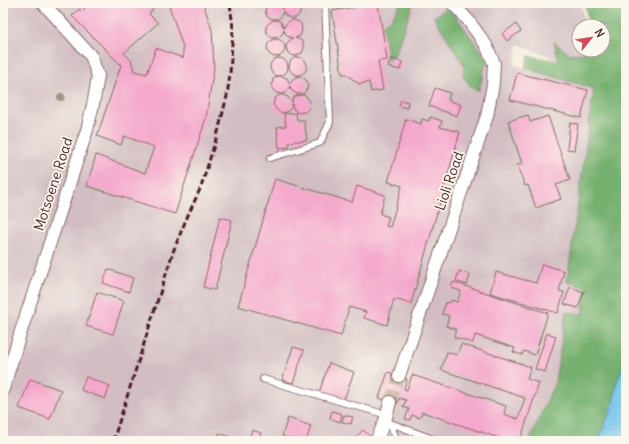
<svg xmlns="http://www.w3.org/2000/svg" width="629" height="444" viewBox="0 0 629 444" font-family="Delius,sans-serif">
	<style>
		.industrial { fill: #d2bec2 }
		.forest { fill: #74b06e; stroke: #5f684c }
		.water { fill: #6ec2ea; stroke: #5c708a }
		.building { fill: #f4a9cc }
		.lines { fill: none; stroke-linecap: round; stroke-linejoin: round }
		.minor-tunnel { stroke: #d3c3b5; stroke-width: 12; stroke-dasharray: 12 6; stroke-linecap: butt }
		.service-casing { stroke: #866767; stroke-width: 8 }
		.minor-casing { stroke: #866767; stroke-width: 14 }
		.service { stroke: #fff; stroke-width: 6 }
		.minor { stroke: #fff; stroke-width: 12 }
		.rail { stroke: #4a1f2b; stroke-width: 3; stroke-dasharray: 6 3; stroke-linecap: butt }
		.tree { fill: #a29886 }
		.labels { text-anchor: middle; stroke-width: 3.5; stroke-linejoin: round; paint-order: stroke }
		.street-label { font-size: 14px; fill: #4a1f2b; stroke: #fbf7ec }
	</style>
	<rect width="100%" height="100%" fill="#fbf7ec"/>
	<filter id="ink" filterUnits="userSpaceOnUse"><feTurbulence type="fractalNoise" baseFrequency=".025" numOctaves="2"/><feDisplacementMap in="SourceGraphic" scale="8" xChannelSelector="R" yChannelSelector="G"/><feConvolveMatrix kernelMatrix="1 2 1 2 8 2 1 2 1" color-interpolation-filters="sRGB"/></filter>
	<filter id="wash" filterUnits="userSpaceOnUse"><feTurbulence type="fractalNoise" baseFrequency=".012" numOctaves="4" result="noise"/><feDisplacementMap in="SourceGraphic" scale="16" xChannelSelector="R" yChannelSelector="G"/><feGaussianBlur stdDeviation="0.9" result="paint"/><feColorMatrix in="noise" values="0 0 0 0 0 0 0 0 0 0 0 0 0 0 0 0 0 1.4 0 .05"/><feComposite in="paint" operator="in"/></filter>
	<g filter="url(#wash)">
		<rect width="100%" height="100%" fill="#f5ecd7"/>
		<path class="industrial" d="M 3,3 L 581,3 L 585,26 L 579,26 L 579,50 L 588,50 L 592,74 L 518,44 L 515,65 L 594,89 L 567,282 L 587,288 L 582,314 L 566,312 L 555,383 L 531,441 L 3,441 Z"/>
		<path class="forest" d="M 398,3 L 413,3 L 396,52 L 391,58 L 387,60 L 382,25 L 392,18 L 400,4 Z
			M 585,3 L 626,3 L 626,355 L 617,382 L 613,404 L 598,441 L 529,441 L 555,383 L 566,312 L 582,314 L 587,288 L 567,282 L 594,89 L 525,68 L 529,56 L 559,61 L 554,42 L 569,54 L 584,53 L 585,50 L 603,50 L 603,26 L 589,26 Z
			M 445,9 L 452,12 L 487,59 L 479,90 L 472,88 L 463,76 L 464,65 L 434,17 Z"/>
		<path class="water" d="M 626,355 L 626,441 L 598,441 L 613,404 L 617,382 Z"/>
		<g id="blocks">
			<path class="building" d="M 90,3 L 150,3 L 154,8 L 149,14 L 158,23 L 124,53 L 131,60 L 134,71 L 147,74 L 156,48 L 183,58 L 183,47 L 168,3 L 203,3 L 212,30 L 214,67 L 206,118 L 175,214 L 87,186 L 96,155 L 145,173 L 154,147 L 124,136 L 121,145 L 97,136 L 121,65 L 72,16 L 79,9 L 82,11 Z
				M 269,3 L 279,3 L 282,6 L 283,9 L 283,7 L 286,3 L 298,3 L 301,8 L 300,13 L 296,18 L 290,18 L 285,15 L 283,11 L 281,17 L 278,19 L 272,19 L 267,16 L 265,11 L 267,5 Z
				M 378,3 L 387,60 L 378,61 L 383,90 L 371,92 L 369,82 L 359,84 L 346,74 L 342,74 L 332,11 Z
				M 273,20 L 276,20 L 281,22 L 284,28 L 286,24 L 291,20 L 294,20 L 299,22 L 301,24 L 302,30 L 300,36 L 295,38 L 299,39 L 303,42 L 304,48 L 302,53 L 296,56 L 291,55 L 288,53 L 286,47 L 287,44 L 288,42 L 293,38 L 289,37 L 286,35 L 284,30 L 283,33 L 279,37 L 273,38 L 268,35 L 266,29 L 266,26 L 268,24 Z
				M 516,24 L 521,31 L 507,41 L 502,34 Z
				M267 48a9 9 0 1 1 18 0a9 9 0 1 1-18 0Z
				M289 66a9 9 0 1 1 18 0a9 9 0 1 1-18 0Z
				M 391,58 L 402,62 L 400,70 L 388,67 Z
				M270 67a9 9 0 1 1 18 0a9 9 0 1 1-18 0Z
				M 517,73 L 588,90 L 581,118 L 510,100 Z
				M 278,76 L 281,76 L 287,78 L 290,84 L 292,80 L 294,78 L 299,76 L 302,77 L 307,81 L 308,86 L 307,89 L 303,94 L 297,94 L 292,91 L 290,86 L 287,91 L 285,93 L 282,94 L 276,93 L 272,88 L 272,85 L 273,79 Z
				M 435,88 L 450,93 L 448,100 L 461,105 L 457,116 L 429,106 Z
				M 280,95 L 283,95 L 288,97 L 292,103 L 293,98 L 296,96 L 301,95 L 304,95 L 307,97 L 310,102 L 309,108 L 305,112 L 299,113 L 294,110 L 292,104 L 291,108 L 287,112 L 281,113 L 278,111 L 276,109 L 273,104 L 275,98 Z
				M 401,100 L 408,102 L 407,108 L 399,106 Z
				M 296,113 L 297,120 L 304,120 L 307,140 L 289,142 L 289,147 L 279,148 L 277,127 L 286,126 L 284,114 Z
				M 528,115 L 530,122 L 548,116 L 570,180 L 556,185 L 561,199 L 536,208 L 528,185 L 525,186 L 517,165 L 522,164 L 508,121 Z
				M 430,117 L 442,121 L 440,127 L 460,132 L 411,304 L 394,299 L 387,325 L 364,318 L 366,312 L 349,307 L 341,336 L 238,306 L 275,179 L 352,202 L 357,186 L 385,195 L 380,214 L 389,217 L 386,226 L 390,227 L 402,186 L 388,182 L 406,119 L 421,124 L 422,119 L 429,121 Z
				M 570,123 L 578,124 L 574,150 L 567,149 Z
				M 220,217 L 232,220 L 215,290 L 203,287 Z
				M 542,264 L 564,271 L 559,291 L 564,292 L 558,313 L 490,293 L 496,272 L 536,283 Z
				M 108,269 L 133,278 L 129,292 L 103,283 Z
				M 459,271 L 470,275 L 467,285 L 456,281 Z
				M 453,282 L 548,313 L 535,355 L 524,351 L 522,355 L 513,352 L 515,348 L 475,335 L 473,343 L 454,337 L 456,329 L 446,326 L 449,316 L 442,314 L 446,302 L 450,303 L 451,300 L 457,302 L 461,291 L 451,288 Z
				M 570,287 L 584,292 L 578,308 L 564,304 Z
				M 97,292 L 124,301 L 113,334 L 86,326 Z
				M 547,333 L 556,336 L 545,372 L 535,369 Z
				M 461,344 L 531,367 L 527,379 L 539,383 L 520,441 L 508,441 L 422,412 L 420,418 L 412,415 L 410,420 L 405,419 L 409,409 L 403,407 L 406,400 L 399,398 L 397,404 L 379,398 L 388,372 L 407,379 L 404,389 L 407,390 L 412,375 L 506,406 L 504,414 L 518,419 L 525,398 L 441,370 L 447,352 L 457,355 Z
				M 293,347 L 304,350 L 293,383 L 282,380 Z
				M 329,363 L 354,372 L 343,402 L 319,393 Z
				M 86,377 L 110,386 L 105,399 L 81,390 Z
				M 30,379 L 61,390 L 50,419 L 19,408 Z
				M 332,411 L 342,414 L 340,422 L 330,418 Z
				M 344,415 L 353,417 L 351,424 L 342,422 Z
				M 288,418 L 311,426 L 306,441 L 291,441 L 292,439 L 282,436 Z
				M 252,430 L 261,433 L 258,441 L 248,441 Z
				M 363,430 L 373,439 L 371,441 L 358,441 L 355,438 Z
				M 219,433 L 230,437 L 229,441 L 216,441 Z"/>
		</g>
	</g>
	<g filter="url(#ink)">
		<use href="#blocks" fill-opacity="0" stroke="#866767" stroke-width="1"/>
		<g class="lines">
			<path class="minor-tunnel" d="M 390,402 L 399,376"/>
			<g class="service-casing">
				<path id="service" d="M 270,158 L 320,143 L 330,122 L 325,3
					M 263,379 L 387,415
					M 385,421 L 438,441
					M 390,423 L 397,441"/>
			</g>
			<g class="minor-casing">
				<path id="minor" d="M 399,376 L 487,116 L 493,84 L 494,63 L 486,45 L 468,20 L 452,3
					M 3,389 L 21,331 L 87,130 L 94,100 L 98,76 L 91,56 L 43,3
					M 376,441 L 385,421 L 390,402"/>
			</g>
			<use href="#service" class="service"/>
			<use href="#minor" class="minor"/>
			<path class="rail" d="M 113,441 L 173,252 L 185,222 L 201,187 L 217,136 L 227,96 L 230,74 L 233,28 L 230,3"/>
		</g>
		<circle class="tree" cx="61" cy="97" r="4"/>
	</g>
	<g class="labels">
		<g class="street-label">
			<text transform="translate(449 181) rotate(-71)" y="5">Lioli Road</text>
			<text transform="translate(53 184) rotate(-72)" y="5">Motsoene Road</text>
		</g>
	</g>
	<rect width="629" height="444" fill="none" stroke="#fbf7ec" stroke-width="16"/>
	<g transform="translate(591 38) rotate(60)"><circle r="19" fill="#fbf7ec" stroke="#b4a19f"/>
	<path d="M0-3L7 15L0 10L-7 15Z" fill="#d1495b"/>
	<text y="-6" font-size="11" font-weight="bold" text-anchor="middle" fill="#4a1f2b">N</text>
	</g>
</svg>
